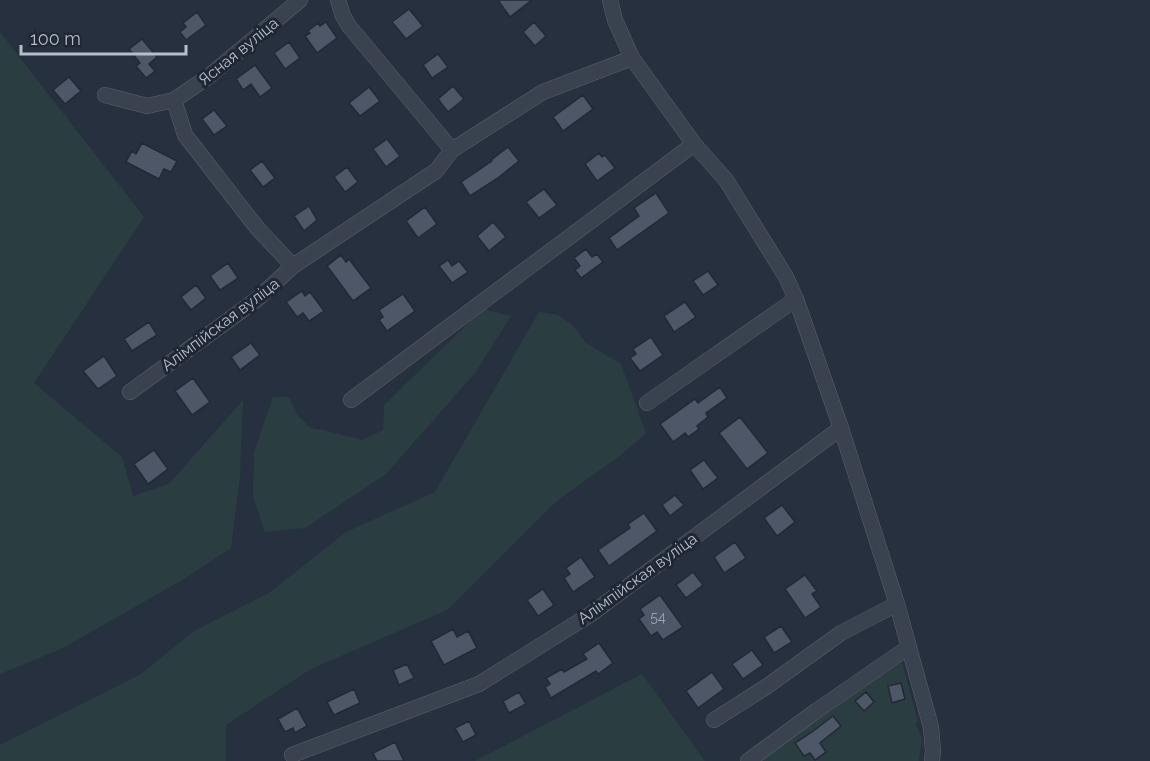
<svg xmlns="http://www.w3.org/2000/svg" width="1150" height="761" viewBox="0 0 1150 761" font-family="Raleway,sans-serif">
	<style>
		.green { fill: #2a3e41 }
		.building { fill: #4d5767; stroke: #222936; stroke-width: 1.5 }
		.lines { fill: none; stroke-linecap: round; stroke-linejoin: round }
		.minor-casing { stroke: #59606c; stroke-width: 16 }
		.minor { stroke: #3b424f; stroke-width: 15 }
		.labels { text-anchor: middle; stroke-width: 6; stroke-linejoin: round; paint-order: stroke }
		.number-label { font-size: 14px; fill: #9ca4b0 }
		.street-label { font-size: 16px; fill: #b7bdc9; stroke: #202734 }
	</style>
	<rect width="100%" height="100%" fill="#27303f"/>
	<path class="green" d="M 0,32 L 144,217 L 34,383 L 122,457 L 133,496 L 169,484 L 243,400 L 240,476 L 231,548 L 184,579 L 61,649 L 0,674 Z
		M 483,309 L 511,316 L 475,373 L 386,474 L 305,528 L 265,532 L 253,497 L 254,452 L 273,397 L 289,397 L 298,416 L 311,428 L 327,431 L 362,440 L 383,430 L 384,405 Z
		M 539,312 L 558,315 L 573,326 L 586,343 L 621,364 L 646,433 L 621,455 L 557,501 L 447,610 L 311,669 L 226,725 L 226,761 L 0,761 L 0,745 L 141,674 L 194,631 L 269,593 L 346,532 L 435,492 Z
		M 902,662 L 918,722 L 915,723 L 922,739 L 919,761 L 758,761 L 847,697 Z
		M 642,674 L 705,761 L 475,761 Z"/>
	<path class="building" d="M 498,0 L 532,0 L 510,17 Z
		M 409,9 L 423,26 L 406,39 L 392,22 Z
		M 197,12 L 206,25 L 186,40 L 180,32 L 186,27 L 183,23 Z
		M 326,22 L 337,38 L 317,53 L 305,36 L 310,33 L 308,31 L 318,23 L 320,26 Z
		M 534,22 L 546,36 L 535,46 L 523,32 Z
		M 142,39 L 157,57 L 149,64 L 155,71 L 146,78 L 136,66 L 140,63 L 129,49 Z
		M 289,42 L 300,58 L 285,69 L 274,53 Z
		M 438,54 L 448,67 L 432,78 L 423,65 Z
		M 255,65 L 272,88 L 260,97 L 251,84 L 243,90 L 236,79 Z
		M 69,77 L 81,91 L 65,104 L 53,90 Z
		M 453,86 L 464,99 L 448,112 L 438,99 Z
		M 369,87 L 380,101 L 360,116 L 349,103 Z
		M 583,95 L 593,109 L 563,131 L 553,117 Z
		M 214,110 L 227,126 L 214,135 L 202,119 Z
		M 387,139 L 400,156 L 386,167 L 373,149 Z
		M 142,143 L 177,161 L 171,172 L 164,169 L 159,179 L 126,162 L 132,151 L 136,154 Z
		M 508,147 L 519,161 L 498,178 L 470,196 L 461,182 L 492,161 L 491,160 Z
		M 599,153 L 602,157 L 605,155 L 615,168 L 597,181 L 585,164 Z
		M 262,161 L 275,178 L 263,187 L 250,170 Z
		M 347,167 L 358,182 L 345,192 L 334,177 Z
		M 544,189 L 557,205 L 539,218 L 526,202 Z
		M 656,193 L 669,213 L 617,250 L 609,238 L 639,216 L 634,208 Z
		M 309,206 L 317,220 L 304,231 L 294,216 Z
		M 425,207 L 437,224 L 418,238 L 406,221 Z
		M 493,222 L 506,237 L 489,251 L 477,236 Z
		M 586,249 L 592,257 L 597,254 L 603,262 L 581,278 L 575,270 L 580,266 L 574,258 Z
		M 341,255 L 346,262 L 349,259 L 371,288 L 353,301 L 327,266 Z
		M 448,260 L 452,266 L 459,261 L 468,272 L 452,283 L 439,266 Z
		M 228,263 L 238,278 L 220,290 L 210,276 Z
		M 708,271 L 718,285 L 703,295 L 693,281 Z
		M 196,285 L 206,298 L 191,310 L 181,297 Z
		M 302,291 L 305,296 L 310,292 L 324,311 L 309,321 L 303,313 L 297,317 L 286,302 Z
		M 403,294 L 415,311 L 387,331 L 379,320 L 383,317 L 379,310 Z
		M 685,302 L 696,317 L 674,332 L 664,316 Z
		M 149,322 L 157,335 L 132,351 L 124,339 Z
		M 651,337 L 663,355 L 640,371 L 630,358 L 636,354 L 633,349 Z
		M 251,343 L 260,355 L 240,370 L 231,357 Z
		M 104,356 L 117,376 L 98,389 L 83,371 Z
		M 193,378 L 210,402 L 192,415 L 175,391 Z
		M 720,387 L 727,398 L 706,413 L 708,417 L 697,426 L 699,429 L 688,437 L 685,433 L 673,442 L 660,424 L 695,399 L 698,403 Z
		M 740,417 L 768,453 L 747,469 L 719,433 Z
		M 154,450 L 168,469 L 148,484 L 134,464 Z
		M 704,460 L 718,478 L 703,489 L 690,470 Z
		M 675,495 L 684,505 L 670,516 L 662,505 Z
		M 782,505 L 795,522 L 777,536 L 764,518 Z
		M 644,513 L 657,531 L 609,566 L 598,550 L 630,528 L 628,524 Z
		M 735,542 L 746,558 L 724,573 L 714,557 Z
		M 581,557 L 595,577 L 573,592 L 564,578 L 570,574 L 566,568 Z
		M 693,572 L 703,585 L 686,598 L 676,585 Z
		M 805,575 L 817,591 L 812,594 L 821,607 L 805,618 L 785,589 Z
		M 543,589 L 554,605 L 538,616 L 527,600 Z
		M 660,595 L 683,627 L 663,640 L 657,632 L 651,636 L 639,619 L 644,615 L 640,609 Z
		M 781,626 L 792,642 L 774,653 L 764,637 Z
		M 453,629 L 457,637 L 468,631 L 477,648 L 444,665 L 431,641 Z
		M 599,643 L 613,663 L 598,674 L 596,671 L 551,698 L 545,687 L 550,684 L 546,678 L 562,669 L 564,672 L 587,659 L 583,654 Z
		M 752,650 L 763,665 L 743,679 L 732,664 Z
		M 407,664 L 414,678 L 399,685 L 393,670 Z
		M 712,672 L 724,689 L 698,708 L 686,691 Z
		M 901,683 L 905,699 L 892,703 L 888,686 Z
		M 354,689 L 360,703 L 334,715 L 327,702 Z
		M 519,692 L 526,704 L 509,713 L 503,701 Z
		M 866,692 L 874,702 L 864,711 L 855,701 Z
		M 297,708 L 307,726 L 295,733 L 293,728 L 285,732 L 278,719 Z
		M 833,716 L 841,726 L 820,743 L 826,752 L 815,760 L 810,753 L 804,756 L 795,743 L 812,732 Z
		M 469,721 L 476,735 L 463,742 L 455,728 Z
		M 395,742 L 404,761 L 377,761 L 373,753 Z"/>
	<g class="lines">
		<g class="minor-casing">
			<path id="minor" d="M 338,0 L 343,16 L 349,26 L 452,150
				M 610,0 L 615,20 L 632,58 L 694,144 L 726,180 L 786,277 L 796,299 L 841,428 L 897,604 L 931,727 L 933,751 L 932,761
				M 105,95 L 147,106 L 174,100 L 208,77 L 300,0
				M 174,100 L 185,135 L 258,229 L 293,266
				M 130,392 L 256,300 L 293,266 L 436,171 L 452,150 L 543,92 L 632,58
				M 351,400 L 694,144
				M 647,403 L 796,299
				M 714,720 L 766,687 L 841,633 L 897,604
				M 292,755 L 479,684 L 591,614 L 841,428
				M 748,761 L 816,711 L 909,647"/>
		</g>
		<use href="#minor" class="minor"/>
	</g>
	<g class="labels">
		<g class="number-label">
			<text x="658" y="622">54</text>
		</g>
		<g class="street-label">
			<text transform="translate(238 51) rotate(-39)" y="6">Ясная вуліца</text>
			<text transform="translate(220 324) rotate(-37)" y="6">Алімпійская вуліца</text>
			<text transform="translate(637 578) rotate(-36)" y="6">Алімпійская вуліца</text>
		</g>
	</g>
	<path d="M21 45v9h165v-9" fill="none" stroke="#b7bdc9" stroke-width="3"/>
	<text x="30" y="45" font-size="18" fill="#b7bdc9" stroke="#202734" stroke-width="4.5" paint-order="stroke">100 m</text>
</svg>
